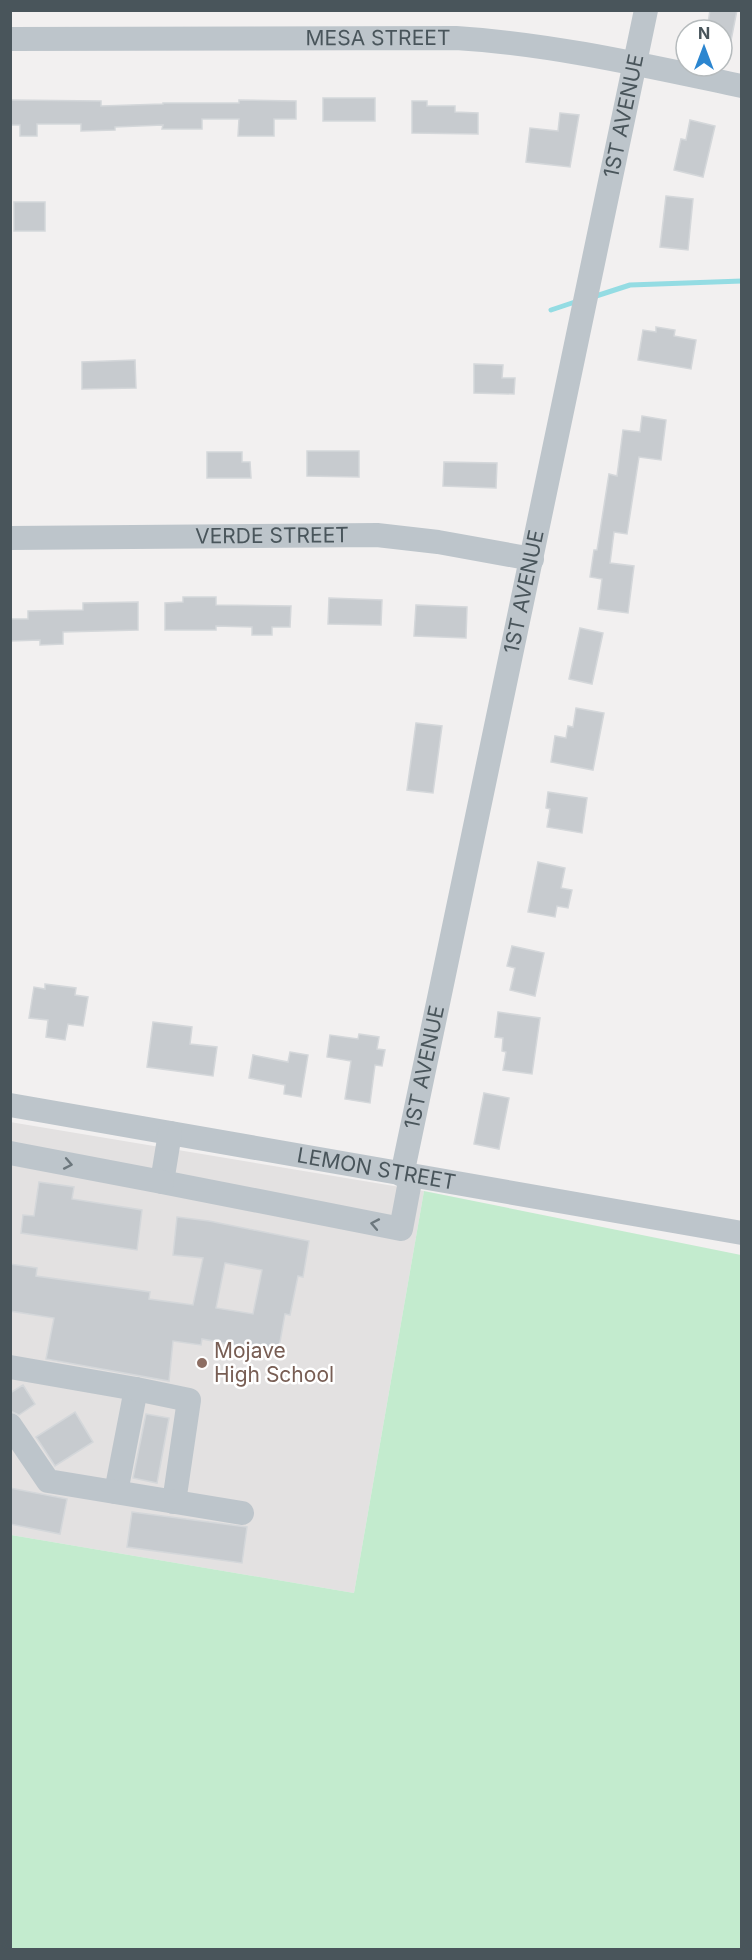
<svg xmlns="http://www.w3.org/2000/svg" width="752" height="1960" viewBox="0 0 752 1960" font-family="Inter,sans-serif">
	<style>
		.education { fill: #e3e1e1 }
		.green { fill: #c3ebce }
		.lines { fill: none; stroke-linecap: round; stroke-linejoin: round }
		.stream { stroke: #94dce3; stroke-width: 5 }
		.building { fill: #c7cbcf; stroke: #d4d7da; stroke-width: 1.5; fill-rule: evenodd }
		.minor { stroke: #bdc5cb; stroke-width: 24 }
		.oneway { stroke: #6c777d }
		.education-dot { fill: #8d6e63; stroke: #fff; stroke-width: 2 }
		.labels { text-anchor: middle; stroke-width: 5; stroke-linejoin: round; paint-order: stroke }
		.street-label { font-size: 21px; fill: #49555b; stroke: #fff }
		.education-label { font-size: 21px; fill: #785e54; stroke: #fff; text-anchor: start }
	</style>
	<rect width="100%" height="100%" fill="#f2f0f0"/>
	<path class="education" d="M 10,1122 L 424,1191 L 354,1593 L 11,1535 Z"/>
	<path class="green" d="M 424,1191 L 741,1255 L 741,1949 L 11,1949 L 11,1535 L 354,1593 Z"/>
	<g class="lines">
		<path class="stream" d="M 593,297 L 630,285 L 742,281
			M 551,310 L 578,301"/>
	</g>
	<path class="building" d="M 710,10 L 737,10 L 728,56 L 722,55 L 722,30 L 707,30 Z
		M 323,98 L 375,98 L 375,121 L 323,121 Z
		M 10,100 L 101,101 L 101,106 L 163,104 L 163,103 L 239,103 L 239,100 L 296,101 L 296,119 L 274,119 L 274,136 L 238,136 L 239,119 L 202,119 L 202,129 L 162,129 L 163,125 L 115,127 L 115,130 L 81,131 L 81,124 L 37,124 L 37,136 L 20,136 L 20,125 L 10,125 Z
		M 412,101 L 427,101 L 427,106 L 455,106 L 455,112 L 478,113 L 478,134 L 412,133 Z
		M 560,113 L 579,115 L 570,167 L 526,162 L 530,128 L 558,131 Z
		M 690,120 L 715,126 L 703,177 L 674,170 L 681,139 L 686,140 Z
		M 666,196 L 693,199 L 688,250 L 660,247 Z
		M 14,202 L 45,202 L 45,231 L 14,231 Z
		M 656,327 L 675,330 L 674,336 L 696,340 L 691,369 L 638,360 L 643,330 L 656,332 Z
		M 135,360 L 136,388 L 82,389 L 82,362 Z
		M 474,364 L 503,365 L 502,378 L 515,378 L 514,394 L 474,393 Z
		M 642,416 L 666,420 L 661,460 L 639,457 L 627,534 L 614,532 L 610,563 L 634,566 L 628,613 L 598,609 L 602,579 L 590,577 L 594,550 L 597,550 L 609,474 L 617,476 L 623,430 L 640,432 Z
		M 307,451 L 359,451 L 359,477 L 307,476 Z
		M 207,452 L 242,452 L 242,462 L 250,462 L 251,478 L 207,478 Z
		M 444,462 L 497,463 L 496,488 L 443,486 Z
		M 183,597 L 216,597 L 216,605 L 291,606 L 290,627 L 272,627 L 272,635 L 252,635 L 252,627 L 216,626 L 216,630 L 165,630 L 165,603 L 183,602 Z
		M 329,598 L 382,600 L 381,625 L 328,624 Z
		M 138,602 L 138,630 L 63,632 L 63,644 L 40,645 L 40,640 L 11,641 L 11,619 L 28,619 L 28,611 L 83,610 L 83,603 Z
		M 416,605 L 467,607 L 466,638 L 414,636 Z
		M 580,628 L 603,633 L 592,684 L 569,679 Z
		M 576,708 L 604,713 L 593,770 L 551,762 L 555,736 L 566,738 L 568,726 L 573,727 Z
		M 416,723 L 442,726 L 433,793 L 407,790 Z
		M 548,792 L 587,798 L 582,833 L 547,827 L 550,809 L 546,808 Z
		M 538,862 L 565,868 L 561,888 L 572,890 L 568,908 L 557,906 L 555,917 L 528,912 Z
		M 512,946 L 544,953 L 535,996 L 510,990 L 515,968 L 507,966 Z
		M 45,984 L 76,988 L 75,995 L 88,997 L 83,1026 L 68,1024 L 65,1040 L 46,1037 L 48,1020 L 29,1018 L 34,987 L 45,989 Z
		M 498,1012 L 540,1018 L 532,1074 L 503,1070 L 506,1052 L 502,1051 L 503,1038 L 495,1037 Z
		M 153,1022 L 192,1027 L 190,1044 L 217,1047 L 213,1076 L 147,1067 Z
		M 359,1034 L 379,1037 L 377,1049 L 385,1050 L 382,1066 L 375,1065 L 370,1103 L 345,1099 L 351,1061 L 327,1057 L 330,1035 L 358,1039 Z
		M 290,1052 L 308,1055 L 301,1097 L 284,1094 L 285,1085 L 249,1078 L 253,1055 L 288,1062 Z
		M 484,1093 L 509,1098 L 499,1149 L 474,1144 Z
		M 39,1182 L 74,1187 L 72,1199 L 142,1210 L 137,1250 L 21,1233 L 23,1215 L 34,1216 Z
		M 177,1217 L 209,1221 L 309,1241 L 303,1277 L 298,1276 L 290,1315 L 285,1314 L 278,1353 L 202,1339 L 201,1345 L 173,1341 L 169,1381 L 46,1359 L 54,1318 L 10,1311 L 10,1264 L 37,1268 L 36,1276 L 150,1292 L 149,1299 L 193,1305 L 203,1258 L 173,1255 ZM 225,1263 L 262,1270 L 253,1314 L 216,1308 Z
		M 23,1385 L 35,1404 L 19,1415 L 10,1411 L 10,1393 Z
		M 75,1412 L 93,1442 L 55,1466 L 36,1437 Z
		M 146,1414 L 169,1418 L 157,1483 L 133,1478 Z
		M 10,1488 L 67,1499 L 60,1534 L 10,1524 Z
		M 132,1512 L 247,1527 L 242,1563 L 127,1547 Z"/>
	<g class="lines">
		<g class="minor">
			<path id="s1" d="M 10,39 L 456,38 C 552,44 647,66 742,86"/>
			<path id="s2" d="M 10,538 L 377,535 L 438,542 L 532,559"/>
			<path id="s3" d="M 10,1105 L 742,1233"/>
			<path d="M 170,1133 L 162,1182 L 401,1229 L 411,1176"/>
			<path d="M 10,1153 L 162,1182"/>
			<path id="s4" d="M 402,1175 L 646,10"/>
			<path d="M 10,1367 L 136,1389 L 116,1492"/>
			<path d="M 136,1389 L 189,1400 L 174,1502"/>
			<path d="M 10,1425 L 48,1481 L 242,1513"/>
		</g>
	</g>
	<defs><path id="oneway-chevron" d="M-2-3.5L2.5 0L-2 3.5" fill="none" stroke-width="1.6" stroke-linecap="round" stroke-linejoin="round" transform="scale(1.5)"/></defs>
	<g class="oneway">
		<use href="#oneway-chevron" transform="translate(68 1164) rotate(11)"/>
		<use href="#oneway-chevron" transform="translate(375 1224) rotate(-169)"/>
	</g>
	<circle class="education-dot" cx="202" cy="1363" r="6"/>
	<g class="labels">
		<g class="street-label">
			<text dy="7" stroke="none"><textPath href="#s1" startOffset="368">MESA STREET</textPath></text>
			<text dy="7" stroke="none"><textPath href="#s4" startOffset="1082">1ST AVENUE</textPath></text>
			<text dy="7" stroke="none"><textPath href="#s2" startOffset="262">VERDE STREET</textPath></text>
			<text dy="7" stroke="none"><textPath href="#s4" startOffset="596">1ST AVENUE</textPath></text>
			<text dy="7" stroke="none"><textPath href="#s4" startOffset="110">1ST AVENUE</textPath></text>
			<text dy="7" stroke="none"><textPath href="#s3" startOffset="372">LEMON STREET</textPath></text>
		</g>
		<g class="education-label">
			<text x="214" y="1358">Mojave<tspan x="214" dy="24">High School</tspan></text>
		</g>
	</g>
	<rect width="752" height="1960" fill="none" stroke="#49555b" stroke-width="24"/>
	<g transform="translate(704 48)"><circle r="28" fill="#ffffff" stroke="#b6bbbd" stroke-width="1.5"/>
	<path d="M0-4.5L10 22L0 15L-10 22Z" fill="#2c86d0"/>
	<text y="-9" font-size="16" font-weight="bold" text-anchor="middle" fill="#49555b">N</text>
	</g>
</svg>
